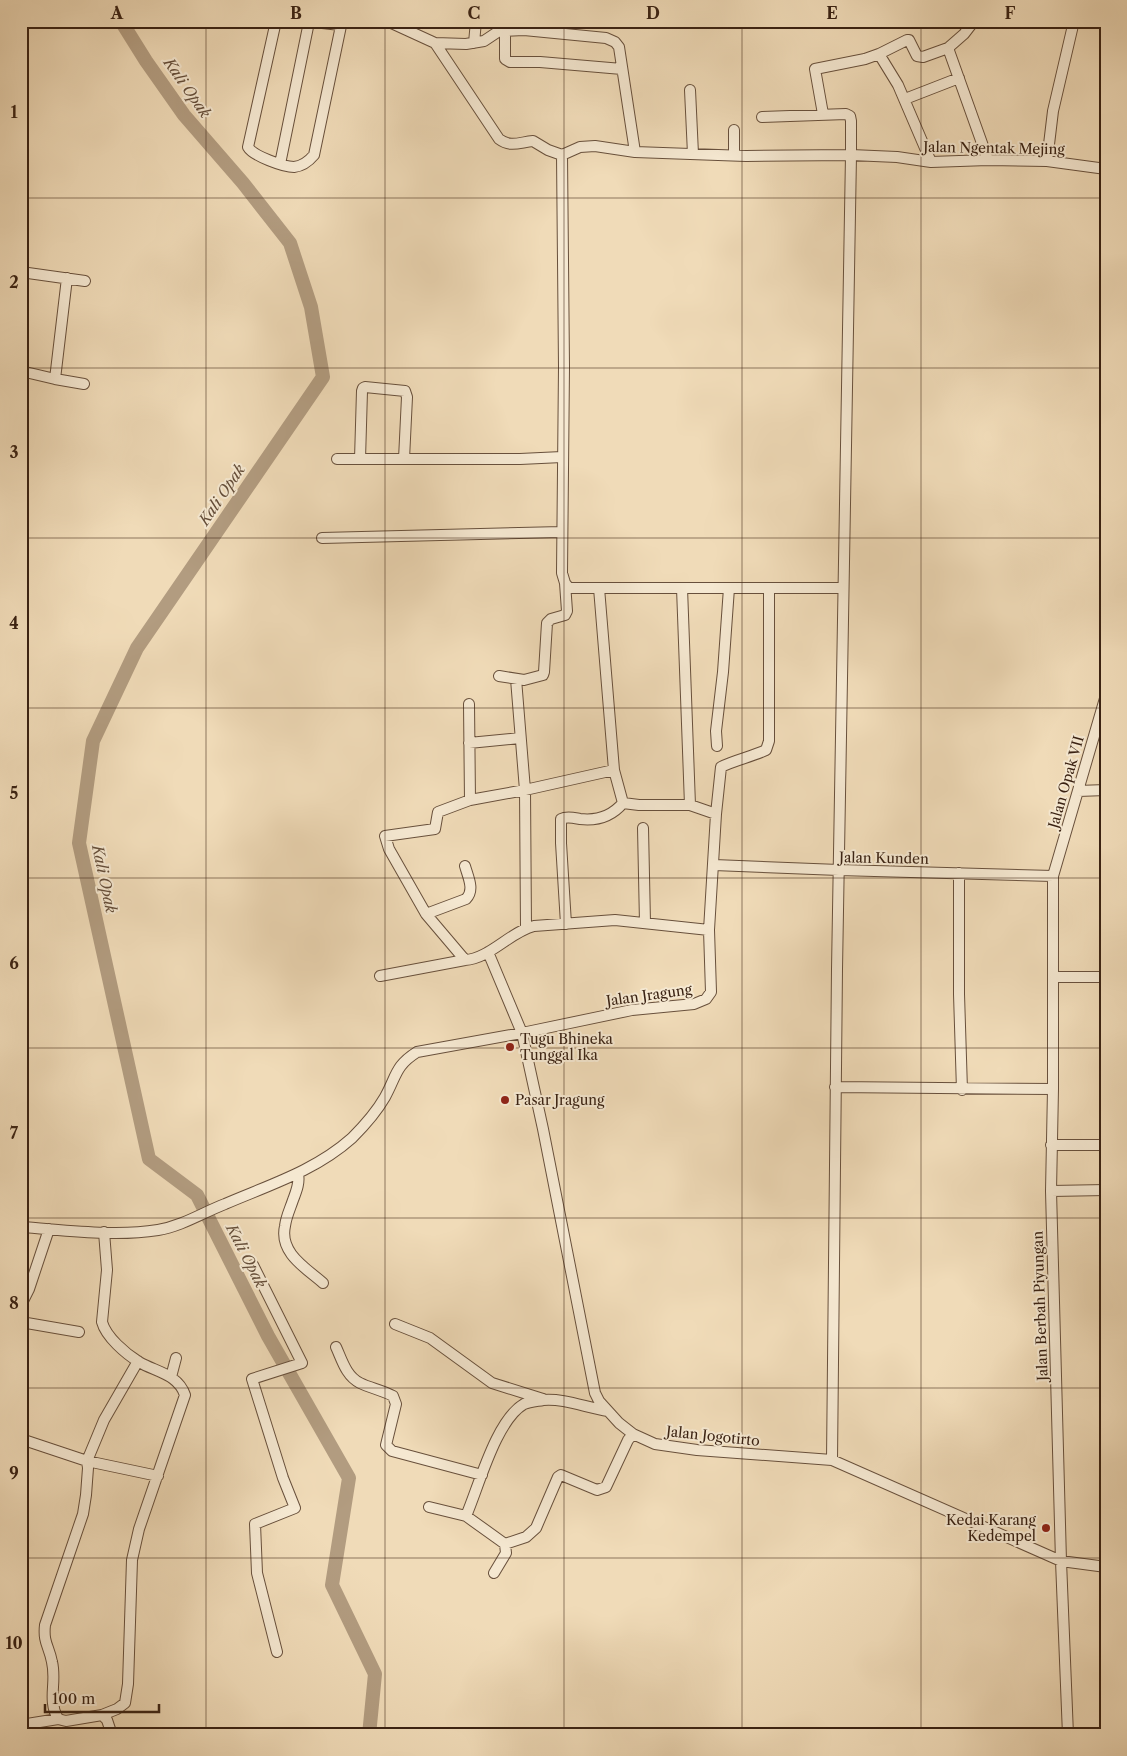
<svg xmlns="http://www.w3.org/2000/svg" width="1127" height="1756" viewBox="0 0 1127 1756" font-family="'Libre Caslon Text',serif">
	<style>
		.lines { fill: none; stroke-linecap: round; stroke-linejoin: round }
		.river { stroke: #b29c80; stroke-width: 14 }
		.minor-casing { stroke: #68503c; stroke-width: 12 }
		.minor { stroke: #f5e8d1; stroke-width: 10 }
		.grid { fill: none; stroke: #3a2213; stroke-width: 1; stroke-opacity: 0.55 }
		.poi-dot { fill: #8f2418; stroke: #f5e8d1; stroke-width: 2 }
		.labels { text-anchor: middle; stroke-width: 4; stroke-linejoin: round; paint-order: stroke }
		.street-label { font-size: 14px; fill: #3a2213; stroke: #f5e8d1 }
		.poi-label { font-size: 14px; fill: #3a2213; stroke: #f5e8d1; text-anchor: start }
		.water-label { font-size: 15px; font-style: italic; fill: #644d39; stroke: #f5e8d1 }
		.neatline { fill: none; stroke: #3a2213; stroke-width: 2 }
		.grid-label { font-size: 16px; text-anchor: middle; font-weight: bold; fill: #3a2213 }
	</style>
	<rect width="100%" height="100%" fill="#f0dbb8"/>
	<filter id="stains"><feTurbulence type="fractalNoise" baseFrequency=".004" numOctaves="4"/><feColorMatrix values="0 0 0 0 .2 0 0 0 0 .09 0 0 0 0 .02 0 0 0 .5 -.17"/></filter>
	<radialGradient id="worn" r=".72"><stop offset=".6" stop-color="#630" stop-opacity="0"/><stop offset="1" stop-color="#630" stop-opacity=".3"/></radialGradient>
	<g class="lines">
		<path class="river" d="M 121,21 L 146,61 L 184,115 L 243,183 L 290,243 L 311,307 L 323,377 L 137,648 L 93,741 L 79,843 L 149,1159 L 197,1195 L 268,1336 L 349,1478 L 332,1585 L 375,1674 L 369,1735"/>
		<g class="minor-casing">
			<path id="minor" d="M 276,21 L 248,147 C 253,156 284,167 294,167 C 303,166 309,161 314,155 L 342,21
				M 305,21 L 340,25
				M 387,21 L 435,43 L 499,139 C 511,148 520,142 533,141 L 548,150 L 562,155 L 580,147 L 595,146 L 635,152 L 746,156 L 851,155 L 897,157 L 931,162 L 988,160 L 1047,161 L 1106,169
				M 505,30 L 505,59 L 510,62 L 540,62 L 622,69
				M 435,43 L 466,44 L 484,41 L 499,31 L 524,30 L 606,38 L 615,42 L 619,47 L 635,152
				M 474,43 L 476,21
				M 948,48 L 988,160
				M 879,54 L 907,40 L 909,40 L 917,56 L 923,57 L 948,48 L 964,34 L 974,21
				M 690,90 L 693,154
				M 905,99 L 959,78
				M 823,114 L 815,69 L 865,59 L 879,54 L 898,85 L 931,162
				M 762,117 L 846,114 L 850,116 L 851,121 L 851,155 L 837,969 L 832,1460
				M 562,155 L 564,367 L 562,573 L 565,583 L 569,588 L 842,588
				M 734,155 L 734,130
				M 1047,161 L 1053,111 L 1074,21
				M 280,164 L 309,22
				M 21,272 L 85,281
				M 67,278 L 55,379 L 84,384
				M 21,371 L 55,379
				M 337,459 L 520,459 L 562,457
				M 360,459 L 362,391 L 363,388 L 365,387 L 405,391 L 407,397 L 404,459
				M 322,538 L 562,532
				M 599,588 L 614,770 L 623,803 L 639,805 L 690,805 L 716,814
				M 682,588 L 690,805
				M 499,676 L 524,680 L 543,675 L 544,672 L 547,623 L 551,619 L 565,615 L 567,611 L 565,583
				M 516,679 L 525,790 L 526,928
				M 469,704 L 470,800
				M 469,743 L 520,738
				M 717,746 L 716,731 L 723,672 L 729,588
				M 614,770 L 525,790 L 470,800 L 438,812 L 435,829 L 385,836 L 389,849 L 426,914 L 465,960 C 489,959 510,932 534,926 L 615,920 L 709,930
				M 1078,791 L 1106,790
				M 643,828 L 645,923
				M 714,865 L 839,870 L 1053,876
				M 959,873 L 959,994 L 962,1090
				M 426,914 L 466,899 C 475,890 468,877 465,866
				M 566,924 L 561,843 L 561,819 C 567,816 574,818 580,819 C 597,821 612,816 623,803
				M 488,952 L 522,1033 L 543,1129 L 595,1393 L 599,1401 L 619,1423 L 633,1434 L 655,1444 L 697,1450 L 832,1460 L 1061,1561 L 1106,1567
				M 380,976 L 465,960
				M 1054,977 L 1106,977
				M 835,1087 L 1053,1089
				M 1051,1145 L 1106,1145
				M 298,1174 C 300,1183 296,1192 293,1200 C 290,1209 286,1217 285,1226 C 279,1253 306,1268 323,1283
				M 1051,1191 L 1106,1190
				M 21,1227 C 65,1230 115,1237 158,1230 C 182,1226 202,1213 225,1204 C 269,1185 315,1171 352,1138 C 364,1126 377,1111 385,1097 C 397,1075 395,1066 417,1052 L 522,1033 L 632,1010 L 694,1004 L 706,999 L 711,992 L 709,930 L 716,814 L 721,767 C 735,760 751,757 766,750 L 769,741 L 769,588
				M 253,1265 L 302,1363 L 252,1379 L 283,1478 L 295,1508 L 255,1524 L 257,1573 L 277,1652
				M 21,1305 L 29,1289 L 49,1229
				M 21,1322 L 79,1332
				M 395,1324 L 430,1338 L 492,1383 L 543,1399
				M 336,1347 C 342,1360 346,1376 360,1383 C 370,1388 382,1390 393,1396 L 396,1404 L 386,1445 L 392,1451 L 482,1475
				M 171,1377 L 176,1358
				M 21,1439 L 87,1461 L 158,1476
				M 429,1507 L 466,1516 L 505,1544 L 506,1553 L 494,1573
				M 466,1516 C 479,1486 496,1420 524,1404 C 529,1402 538,1401 543,1400 C 564,1398 587,1408 608,1411
				M 505,1544 L 526,1537 L 536,1528 L 558,1477 L 561,1475 L 597,1490 L 606,1487 L 628,1440 L 633,1434
				M 102,1715 L 117,1709 L 125,1703 L 128,1684 L 132,1560 L 139,1529 L 185,1395 C 178,1374 156,1372 139,1362 C 126,1354 106,1337 102,1322 L 107,1270 L 104,1232
				M 21,1725 L 58,1719
				M 112,1735 L 107,1720 L 102,1715 L 66,1721 L 58,1719 C 47,1699 57,1683 52,1662 C 49,1646 43,1643 45,1625 L 83,1514 L 86,1495 L 88,1468 L 87,1461 L 104,1420 L 138,1361
				M 1068,1735 L 1061,1561 L 1051,1191 L 1053,1089 L 1053,876 L 1106,695"/>
		</g>
		<use href="#minor" class="minor"/>
	</g>
	<path class="grid" d="M 206,21 L 206,1735M 385,21 L 385,1735M 564,21 L 564,1735M 742,21 L 742,1735M 921,21 L 921,1735M 21,198 L 1106,198M 21,368 L 1106,368M 21,538 L 1106,538M 21,708 L 1106,708M 21,878 L 1106,878M 21,1048 L 1106,1048M 21,1218 L 1106,1218M 21,1388 L 1106,1388M 21,1558 L 1106,1558"/>
	<g class="poi-dot">
		<circle cx="510" cy="1047" r="5"/>
		<circle cx="505" cy="1100" r="5"/>
		<circle cx="1046" cy="1528" r="5"/>
	</g>
	<g class="labels">
		<g class="street-label">
			<text transform="translate(994 148) rotate(1)" y="5">Jalan Ngentak Mejing</text>
			<text transform="translate(1066 782) rotate(-74)" y="5">Jalan Opak VII</text>
			<text transform="translate(884 858) rotate(1)" y="5">Jalan Kunden</text>
			<text transform="translate(649 995) rotate(-8)" y="5">Jalan Jragung</text>
			<text transform="translate(1040 1306) rotate(-92)" y="5">Jalan Berbah Piyungan</text>
			<text transform="translate(713 1436) rotate(6)" y="5">Jalan Jogotirto</text>
		</g>
		<g class="poi-label">
			<text x="520" y="1044">Tugu Bhineka<tspan x="520" dy="16">Tunggal Ika</tspan></text>
			<text x="515" y="1105">Pasar Jragung</text>
			<text x="1036" y="1525" text-anchor="end">Kedai Karang<tspan x="1036" dy="16">Kedempel</tspan></text>
		</g>
		<g class="water-label">
			<text transform="translate(187 88) rotate(55)" y="5">Kali Opak</text>
			<text transform="translate(222 495) rotate(-56)" y="5">Kali Opak</text>
			<text transform="translate(104 879) rotate(78)" y="5">Kali Opak</text>
			<text transform="translate(246 1256) rotate(63)" y="5">Kali Opak</text>
		</g>
	</g>
	<rect width="1127" height="1756" fill="none" stroke="#f0dbb8" stroke-width="55"/>
	<path d="M45 1704v8h114v-8" fill="none" stroke="#3a2213" stroke-width="2.5"/>
	<text x="52" y="1704" font-size="15" fill="#3a2213" stroke="#f5e8d1" stroke-width="4" paint-order="stroke">100 m</text>
	<rect x="28" y="28" width="1072" height="1700" class="neatline"/>
	<g class="grid-label">
		<text x="117" y="19">A</text>
		<text x="296" y="19">B</text>
		<text x="474" y="19">C</text>
		<text x="653" y="19">D</text>
		<text x="832" y="19">E</text>
		<text x="1010" y="19">F</text>
		<text x="14" y="118">1</text>
		<text x="14" y="288">2</text>
		<text x="14" y="458">3</text>
		<text x="14" y="629">4</text>
		<text x="14" y="799">5</text>
		<text x="14" y="969">6</text>
		<text x="14" y="1139">7</text>
		<text x="14" y="1309">8</text>
		<text x="14" y="1479">9</text>
		<text x="14" y="1649">10</text>
	</g>
	<rect width="100%" height="100%" filter="url(#stains)"/>
	<rect width="100%" height="100%" fill="url(#worn)"/>
</svg>
